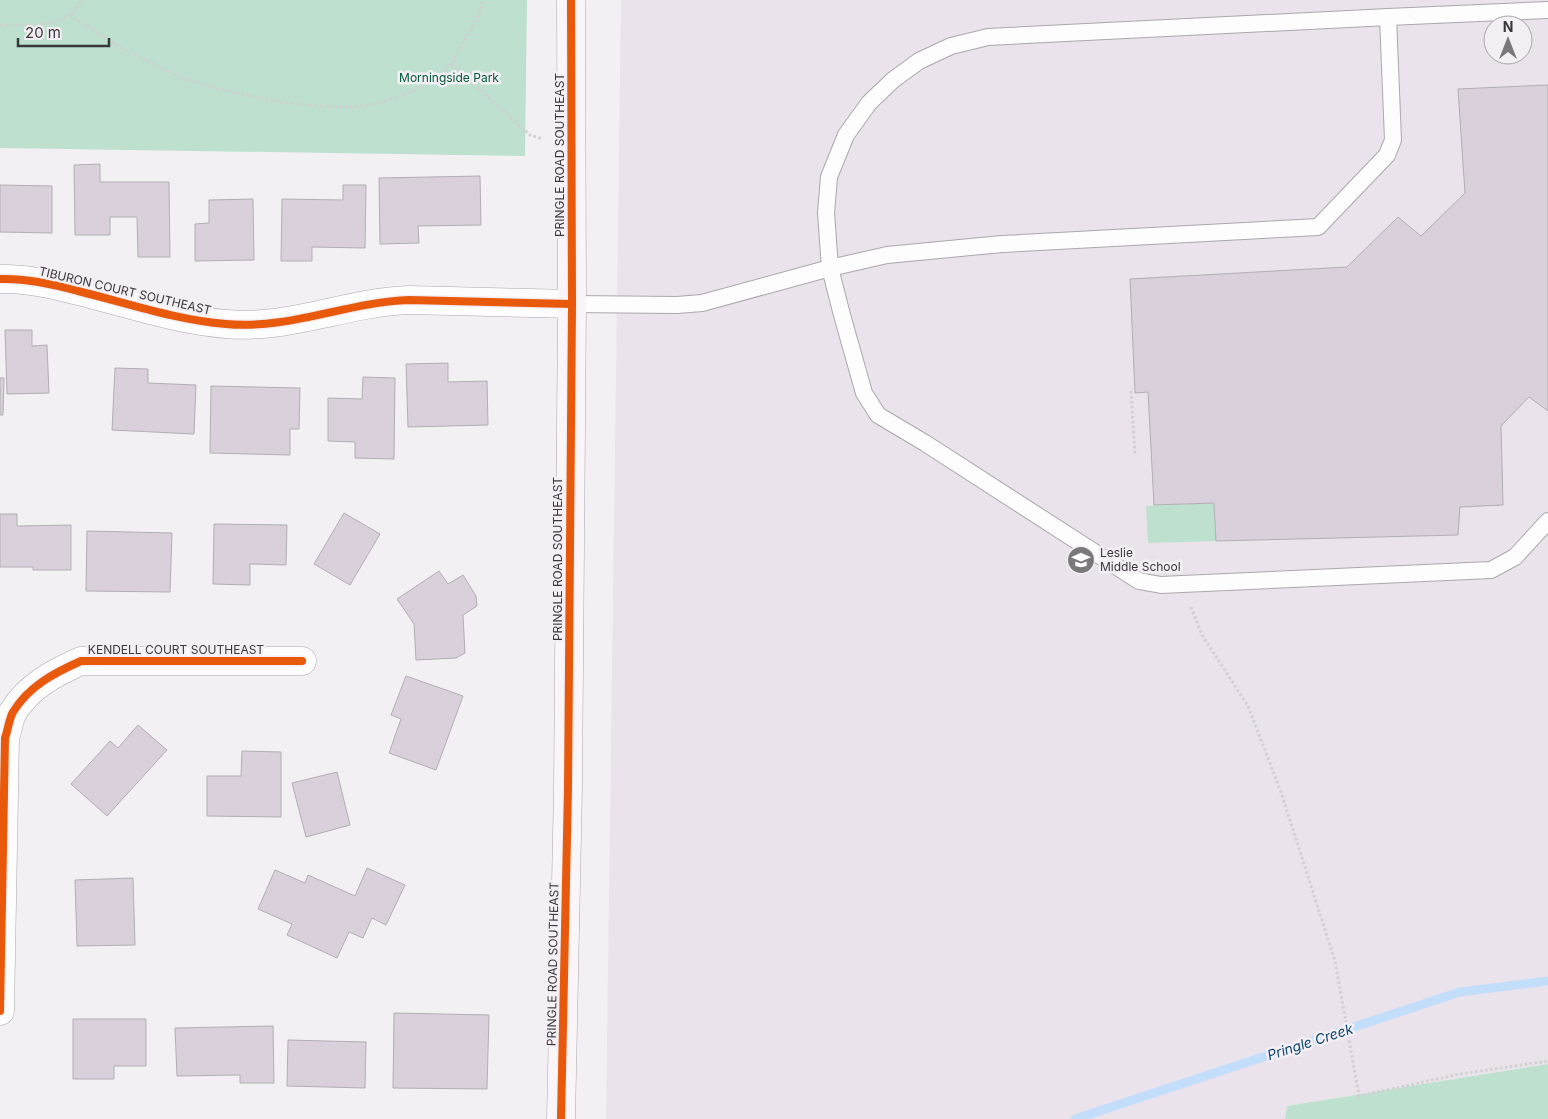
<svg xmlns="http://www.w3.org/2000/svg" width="1548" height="1119" viewBox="0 0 1548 1119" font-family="Inter,sans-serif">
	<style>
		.built { fill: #eae3ec; fill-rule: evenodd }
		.green { fill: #bde0cf }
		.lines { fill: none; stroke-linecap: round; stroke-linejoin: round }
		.stream { stroke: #c3defa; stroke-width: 9 }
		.building { fill: #d9d0db; stroke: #b0afb1 }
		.service-casing { stroke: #aaa8ab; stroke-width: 18 }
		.minor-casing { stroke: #aaa8ab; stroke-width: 29 }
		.secondary-casing { stroke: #aaa8ab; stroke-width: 29 }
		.path { stroke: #d1d0d1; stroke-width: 3; stroke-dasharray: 2.5 2.5; stroke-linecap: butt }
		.service { stroke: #fdfdfd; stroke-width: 16 }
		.minor { stroke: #fdfdfd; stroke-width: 28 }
		.secondary { stroke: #faf6f8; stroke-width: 28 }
		.cycleway-casing { stroke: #f4eff5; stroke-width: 11 }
		.cycleway { stroke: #e8590c; stroke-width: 8 }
		.labels { text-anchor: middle; stroke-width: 5; stroke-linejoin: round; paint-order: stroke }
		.park-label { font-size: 12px; fill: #01593a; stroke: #f4eff5 }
		.street-label { font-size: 12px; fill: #39373a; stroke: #f4eff5 }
		.poi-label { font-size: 12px; fill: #39373a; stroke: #f4eff5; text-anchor: start }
		.water-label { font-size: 14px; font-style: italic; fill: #0b4771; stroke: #f4eff5 }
	</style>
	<rect width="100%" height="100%" fill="#f3f0f4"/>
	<path class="built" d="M 621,0 L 1548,0 L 1548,1064 L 1287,1106 L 1285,1119 L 606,1119 ZM 1493,25 L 1523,25 L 1523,55 L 1493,55 Z"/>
	<path class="green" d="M 0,0 L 527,0 L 525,156 L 0,148 Z
		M 1214,503 L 1216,541 L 1148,543 L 1146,506 Z
		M 1548,1064 L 1548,1119 L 1285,1119 L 1287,1106 Z"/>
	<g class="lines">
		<path class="stream" d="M 1075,1119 L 1460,992 L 1548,981"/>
	</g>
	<path class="building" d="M 1548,85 L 1548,411 L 1529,397 L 1501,426 L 1503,505 L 1460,507 L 1458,535 L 1216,541 L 1214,503 L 1154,505 L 1148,392 L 1135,393 L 1130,279 L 1347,267 L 1398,217 L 1421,236 L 1465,193 L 1458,89 Z
		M 100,164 L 100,182 L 169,182 L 170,257 L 138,257 L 137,217 L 110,217 L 110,235 L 75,235 L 74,165 Z
		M 480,176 L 481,225 L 418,226 L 419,243 L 380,244 L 379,178 Z
		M 0,185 L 52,186 L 52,233 L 0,232 Z
		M 343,185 L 366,185 L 365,248 L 312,247 L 312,261 L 281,261 L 282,199 L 343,200 Z
		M 253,199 L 254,260 L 195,261 L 195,224 L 209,223 L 209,200 Z
		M 5,330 L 32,330 L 32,346 L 47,345 L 49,393 L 7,394 Z
		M 448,363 L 448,382 L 487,381 L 488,425 L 408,427 L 406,364 Z
		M 115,368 L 148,369 L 148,383 L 196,385 L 194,434 L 112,430 Z
		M 363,377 L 395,378 L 394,459 L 355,458 L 355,442 L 328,441 L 328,398 L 362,399 Z
		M 0,378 L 4,378 L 3,415 L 0,415 Z
		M 211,386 L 300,388 L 299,429 L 290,429 L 290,455 L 210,453 Z
		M 344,513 L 380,534 L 350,585 L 314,564 Z
		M 0,514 L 17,514 L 17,526 L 71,525 L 71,570 L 33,570 L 33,567 L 0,567 Z
		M 214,524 L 287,525 L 286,565 L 250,564 L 250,585 L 213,584 Z
		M 87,531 L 172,533 L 170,592 L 86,591 Z
		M 439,571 L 448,584 L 463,575 L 476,596 L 477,606 L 463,615 L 465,653 L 456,658 L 416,660 L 414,624 L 397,599 Z
		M 406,676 L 463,696 L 436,770 L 389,753 L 401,719 L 391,715 Z
		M 138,725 L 167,750 L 107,816 L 71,784 L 110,741 L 118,748 Z
		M 242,751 L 281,752 L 281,817 L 207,816 L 207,776 L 241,776 Z
		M 337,772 L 350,825 L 306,837 L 292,783 Z
		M 367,868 L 405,885 L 386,925 L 372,918 L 363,938 L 349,932 L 337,958 L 287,935 L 292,924 L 258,909 L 275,870 L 305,883 L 308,875 L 355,896 Z
		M 133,878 L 135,945 L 77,946 L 75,880 Z
		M 394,1013 L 489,1015 L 487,1089 L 393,1088 Z
		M 73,1019 L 146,1019 L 146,1066 L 114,1066 L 114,1079 L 73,1079 Z
		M 273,1026 L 274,1083 L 240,1083 L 240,1075 L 177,1076 L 175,1028 Z
		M 288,1040 L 366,1042 L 365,1088 L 287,1086 Z"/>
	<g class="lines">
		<g class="service-casing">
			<path id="service" d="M 1548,10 L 1388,17 L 988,37 L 951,46 L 919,61 L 893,80 L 869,103 L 846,135 L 829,177 L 826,213 L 830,268 L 842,315 L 864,393 L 878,415 L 925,443 L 1139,581 L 1161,585 L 1182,584 L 1491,570 L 1515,557 L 1548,521
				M 572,304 L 677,305 L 702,303 L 830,268 L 887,255 L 1002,244 L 1318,227 L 1387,155 L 1393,140 L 1388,17"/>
		</g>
		<g class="minor-casing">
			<path id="minor" d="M 0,279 C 26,278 53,284 78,291 C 127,303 176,320 226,324 C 288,330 348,302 409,300 L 572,304
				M 0,1011 L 5,738 C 8,730 9,719 13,712 C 29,686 54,673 81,661 L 302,661"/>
		</g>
		<g class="secondary-casing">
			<path id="secondary" d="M 561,1119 L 568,788 L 572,304 L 571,0"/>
		</g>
		<path class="path" d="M 70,15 L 119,47 L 184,79 L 219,89 L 280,102 L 319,106 L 347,107 L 369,105 L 389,100 L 413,91 L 439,76 L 451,64 L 461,48 L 479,14 L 484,0
			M 0,25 C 21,25 52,27 70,15 C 75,11 79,4 83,0
			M 451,64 L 530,135 L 543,139
			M 1131,391 L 1135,455
			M 1191,607 L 1202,635 L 1248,706 L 1282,795 L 1335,961 L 1359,1096 L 1460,1074 L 1548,1061"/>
		<use href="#service" class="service"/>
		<use href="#minor" class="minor"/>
		<use href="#secondary" class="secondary"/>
		<g class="cycleway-casing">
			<path id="cycleway" d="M 0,279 C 26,278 53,284 78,291 C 127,303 176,320 226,324 C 288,330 348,302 409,300 L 572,304
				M 0,1011 L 5,738 C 8,730 9,719 13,712 C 29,686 54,673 81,661 L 302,661
				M 561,1119 L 568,788 L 572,304 L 571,0"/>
		</g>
		<use href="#cycleway" class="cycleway"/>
	</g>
	<defs>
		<g id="school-disc" transform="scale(1.4375)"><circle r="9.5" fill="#7a787b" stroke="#f4eff5"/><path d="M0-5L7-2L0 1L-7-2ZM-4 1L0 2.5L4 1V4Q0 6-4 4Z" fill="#fff"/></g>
	</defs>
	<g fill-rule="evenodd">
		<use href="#school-disc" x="1081" y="560"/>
	</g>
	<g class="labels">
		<g class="park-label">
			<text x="449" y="82">Morningside Park</text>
		</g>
		<g class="street-label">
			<text transform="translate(560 155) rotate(-90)" y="4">PRINGLE ROAD SOUTHEAST</text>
			<text transform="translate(125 291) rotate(13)" y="4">TIBURON COURT SOUTHEAST</text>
			<text transform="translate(558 559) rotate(-90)" y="4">PRINGLE ROAD SOUTHEAST</text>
			<text x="176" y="654">KENDELL COURT SOUTHEAST</text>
			<text transform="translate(553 964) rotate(-89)" y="4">PRINGLE ROAD SOUTHEAST</text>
		</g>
		<g class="poi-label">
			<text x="1100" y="557">Leslie<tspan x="1100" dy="14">Middle School</tspan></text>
		</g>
		<g class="water-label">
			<text transform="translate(1310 1042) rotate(-18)" y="5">Pringle Creek</text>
		</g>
	</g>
	<g transform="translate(1508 40)"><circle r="24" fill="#f4eff5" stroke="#a9a5aa"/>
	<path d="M0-4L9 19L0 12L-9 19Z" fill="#7a787b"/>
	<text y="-8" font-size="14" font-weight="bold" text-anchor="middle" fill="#39373a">N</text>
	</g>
	<path d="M18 38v8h91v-8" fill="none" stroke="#39373a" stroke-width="2.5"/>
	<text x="25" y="38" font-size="15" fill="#39373a" stroke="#f4eff5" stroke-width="4" paint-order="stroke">20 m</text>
</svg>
